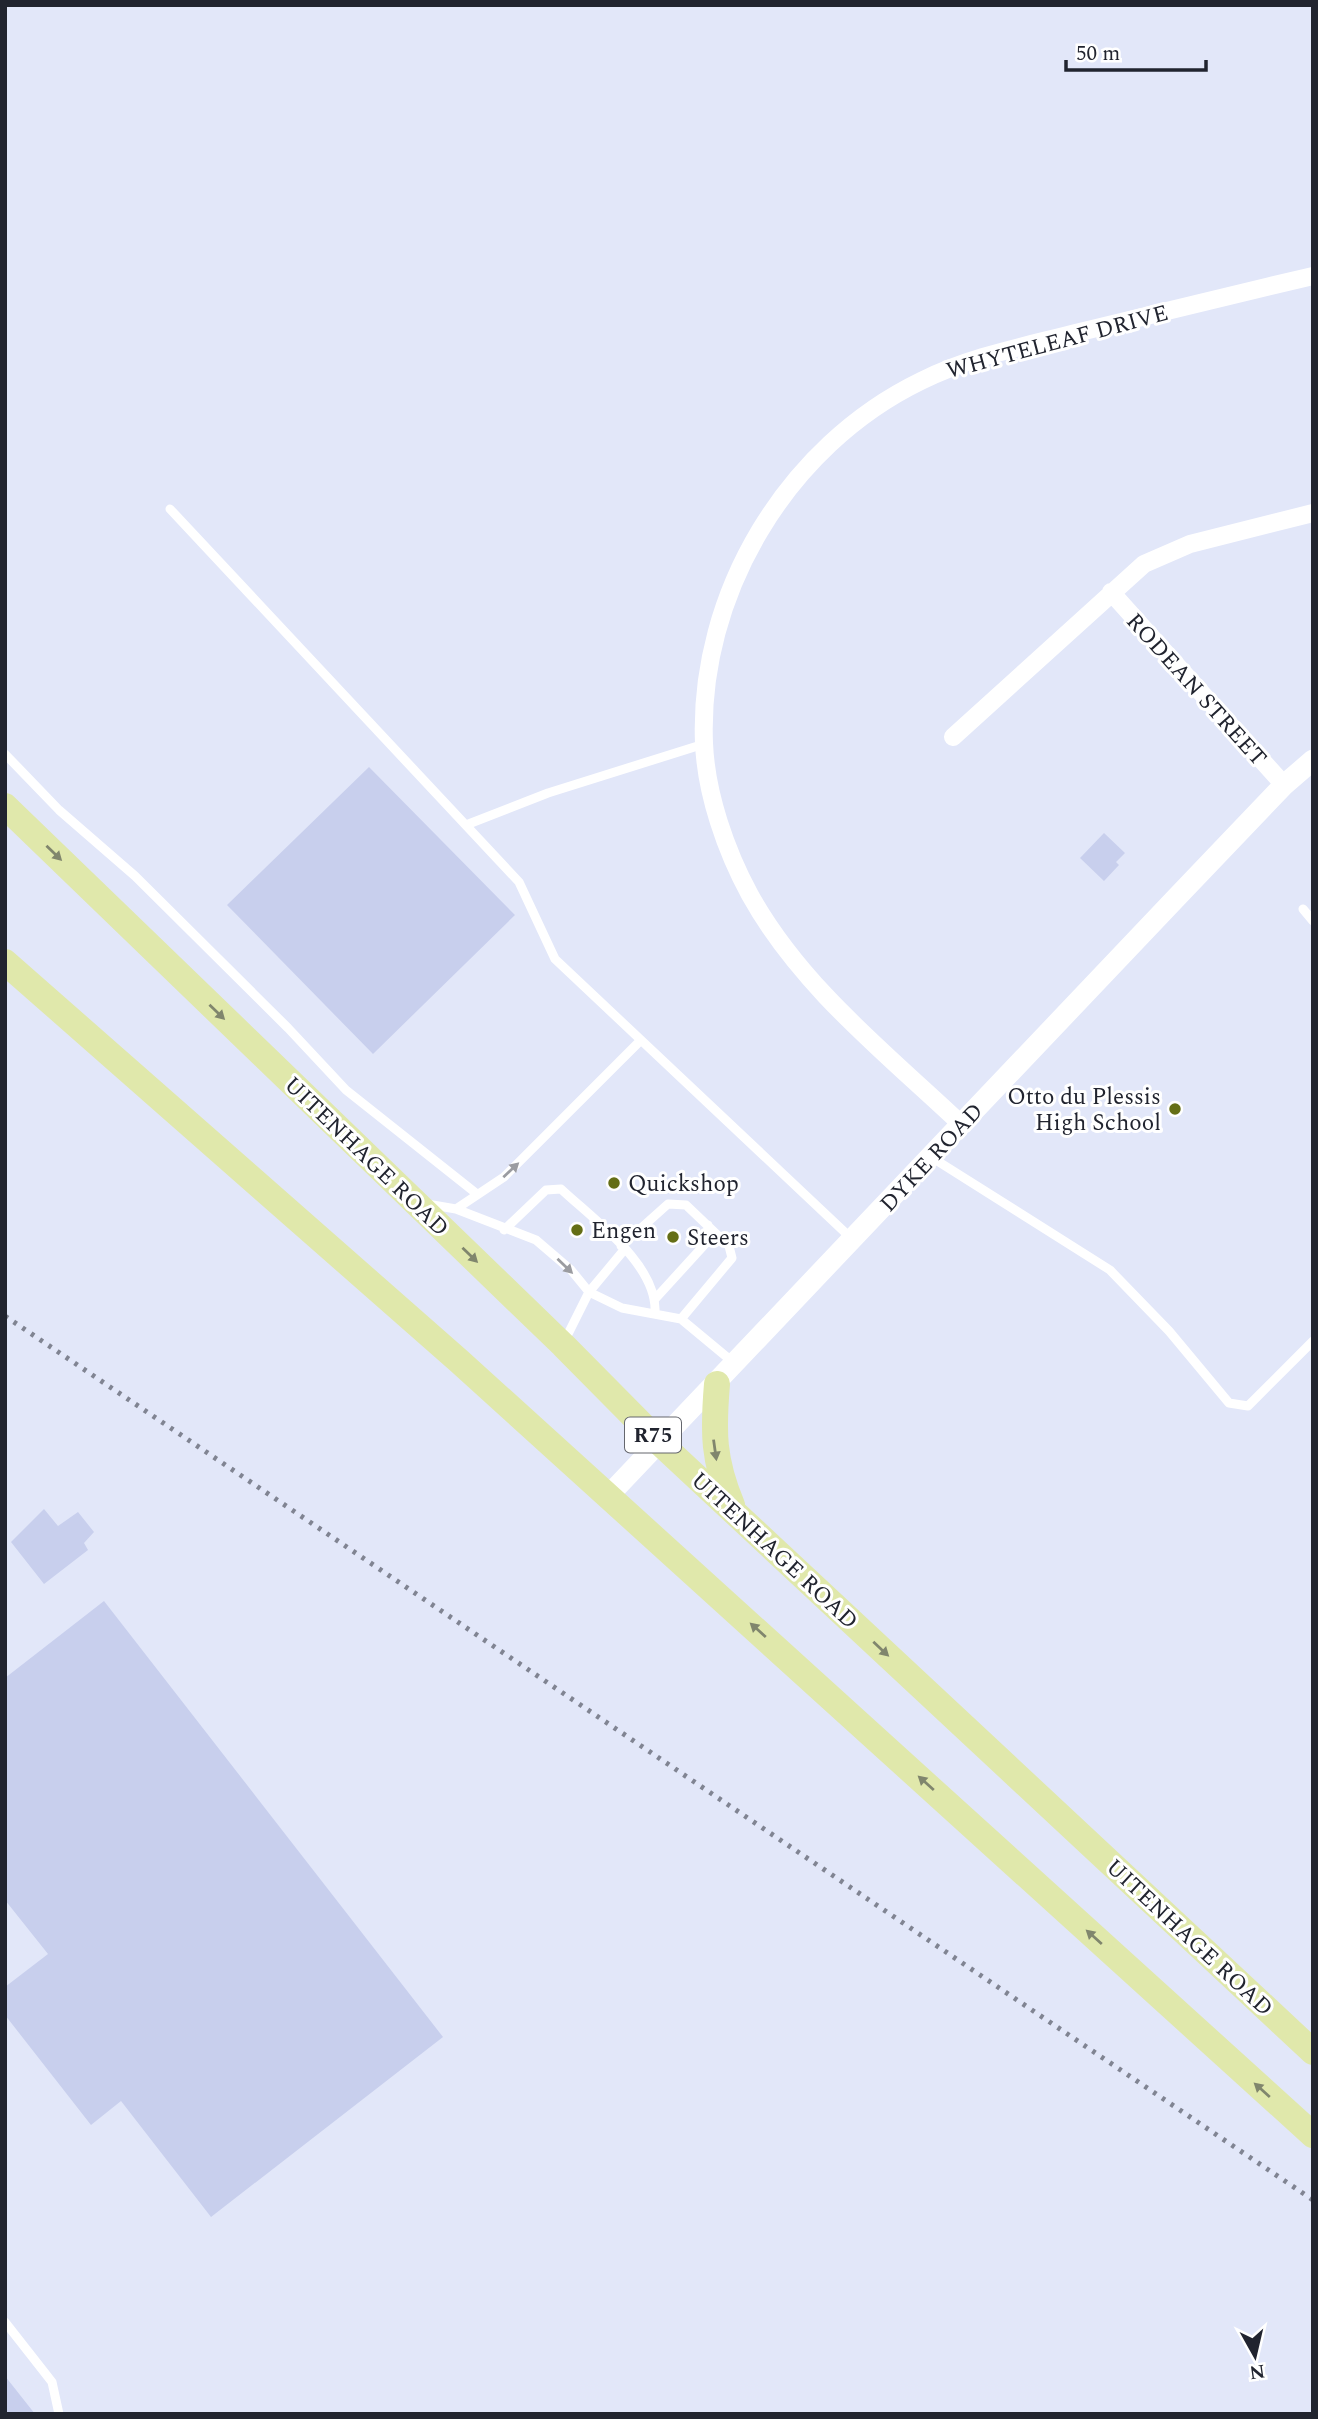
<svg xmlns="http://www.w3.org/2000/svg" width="1318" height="2419" viewBox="0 0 1318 2419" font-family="Spectral,serif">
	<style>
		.building { fill: #c8cfed }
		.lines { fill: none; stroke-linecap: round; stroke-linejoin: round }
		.service { stroke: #fff; stroke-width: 9 }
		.minor { stroke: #fff; stroke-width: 18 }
		.tertiary { stroke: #fff; stroke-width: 21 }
		.primary { stroke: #e0e8ab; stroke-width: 26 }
		.rail { stroke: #808492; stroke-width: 5; stroke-dasharray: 3.5 7; stroke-linecap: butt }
		.oneway { fill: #80866d }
		.oneway2 { fill: #9b9ca1 }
		.poi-dot { fill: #646e16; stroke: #fff; stroke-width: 2.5 }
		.labels { text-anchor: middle; stroke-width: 6; stroke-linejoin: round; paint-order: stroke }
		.shield { fill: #fff; stroke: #64666d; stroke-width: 2 }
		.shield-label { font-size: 21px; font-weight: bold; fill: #21242f }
		.street-label { font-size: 23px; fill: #21242f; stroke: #fff }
		.poi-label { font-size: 23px; fill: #21242f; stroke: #fff; text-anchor: start }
	</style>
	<rect width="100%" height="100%" fill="#e2e7f9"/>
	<path class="building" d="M 369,767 L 515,915 L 373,1054 L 227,905 Z
		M 1104,833 L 1125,853 L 1116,862 L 1119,865 L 1104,881 L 1080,858 Z
		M 44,1509 L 58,1526 L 78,1512 L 94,1532 L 84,1543 L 88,1550 L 44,1584 L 11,1542 Z
		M 104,1601 L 443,2037 L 211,2217 L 121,2101 L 91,2125 L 5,2015 L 5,1987 L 48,1954 L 5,1900 L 5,1678 Z
		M 5,2376 L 35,2414 L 5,2414 Z"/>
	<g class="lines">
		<path class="service" d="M 170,509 L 519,882 L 555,959 L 852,1239
			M 5,754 L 59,810 L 135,876 L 288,1028 L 346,1090 L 477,1194
			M 466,825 L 548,793 L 704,744
			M 1303,909 L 1313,921
			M 931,1157 L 1110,1270 L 1169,1331 L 1229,1403 L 1248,1406 L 1313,1341
			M 427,1204 L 456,1209 L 536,1240 L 571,1270 L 589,1292 L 564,1342
			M 456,1209 L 504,1177 L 640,1041
			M 504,1230 L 546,1190 L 561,1189 C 594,1220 658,1265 655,1313
			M 621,1246 L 668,1204 L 686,1205 L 729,1246 L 732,1258 L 681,1319
			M 624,1250 L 589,1292 L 622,1308 L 681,1319 L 734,1363
			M 655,1299 L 707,1242 L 708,1225
			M 5,2322 L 52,2382 L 59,2414"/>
		<path class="minor" d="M 1111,592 L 1284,785
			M 953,737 L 1144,564 L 1190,544 L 1313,513
			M 962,1125 C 887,1054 801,987 750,895 C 726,851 706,794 704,743 C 698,594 787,446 921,381 C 971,356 1026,346 1080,332 C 1157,313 1235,294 1313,276"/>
		<path class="tertiary" d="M 609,1495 L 1176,898 L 1284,785 L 1313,760"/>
		<path class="primary" d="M 5,806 L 563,1345 L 660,1443 L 1313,2052
			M 5,962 L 459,1361 L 1313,2135
			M 717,1384 C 713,1432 713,1460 732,1505"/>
		<path class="rail" d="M 5,1316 L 1313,2200"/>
	</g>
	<defs><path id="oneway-solid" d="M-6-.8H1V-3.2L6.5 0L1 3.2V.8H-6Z" transform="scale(1.75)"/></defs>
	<g class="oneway">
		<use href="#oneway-solid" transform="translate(54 853) rotate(44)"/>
		<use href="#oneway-solid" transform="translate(217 1012) rotate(44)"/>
		<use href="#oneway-solid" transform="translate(470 1255) rotate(44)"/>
		<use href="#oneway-solid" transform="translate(715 1450) rotate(82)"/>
		<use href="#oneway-solid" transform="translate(758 1630) rotate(-138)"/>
		<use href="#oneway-solid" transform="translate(881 1649) rotate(43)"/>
		<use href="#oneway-solid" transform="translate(926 1783) rotate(-138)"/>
		<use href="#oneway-solid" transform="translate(1094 1937) rotate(-138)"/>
		<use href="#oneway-solid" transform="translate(1262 2090) rotate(-138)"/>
	</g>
	<g class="oneway2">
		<use href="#oneway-solid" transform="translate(511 1170) rotate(-43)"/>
		<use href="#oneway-solid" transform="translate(565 1266) rotate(44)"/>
	</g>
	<g class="poi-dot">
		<circle cx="1175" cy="1109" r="7"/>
		<circle cx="614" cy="1183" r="7"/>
		<circle cx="577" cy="1230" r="7"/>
		<circle cx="673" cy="1237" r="7"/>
	</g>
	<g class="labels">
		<rect class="shield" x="625" y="1417.5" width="56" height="35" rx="5"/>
		<g class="shield-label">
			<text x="653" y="1442">R75</text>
		</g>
		<g class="street-label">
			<text transform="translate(1057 341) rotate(-15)" y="8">WHYTELEAF DRIVE</text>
			<text transform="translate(1197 689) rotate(48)" y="8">RODEAN STREET</text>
			<text transform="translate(367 1156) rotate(44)" y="8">UITENHAGE ROAD</text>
			<text transform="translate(931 1157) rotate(-47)" y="8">DYKE ROAD</text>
			<text transform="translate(775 1550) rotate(43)" y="8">UITENHAGE ROAD</text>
			<text transform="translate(1190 1937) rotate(43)" y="8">UITENHAGE ROAD</text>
		</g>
		<g class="poi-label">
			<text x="1161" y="1104" text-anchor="end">Otto du Plessis<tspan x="1161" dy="26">High School</tspan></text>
			<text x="628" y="1191">Quickshop</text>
			<text x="591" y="1238">Engen</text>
			<text x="687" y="1245">Steers</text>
		</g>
	</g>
	<rect width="1318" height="2419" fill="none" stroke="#21242f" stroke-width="14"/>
	<g transform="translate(1255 2356) rotate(172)" stroke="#ffffff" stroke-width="5" paint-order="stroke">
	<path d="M0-5L12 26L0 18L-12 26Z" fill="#21242f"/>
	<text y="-10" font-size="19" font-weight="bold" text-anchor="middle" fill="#21242f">N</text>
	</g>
	<path d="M1066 60v10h140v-10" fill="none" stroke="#21242f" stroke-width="3.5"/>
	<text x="1076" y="60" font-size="21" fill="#21242f" stroke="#ffffff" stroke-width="5" paint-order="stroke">50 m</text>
</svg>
